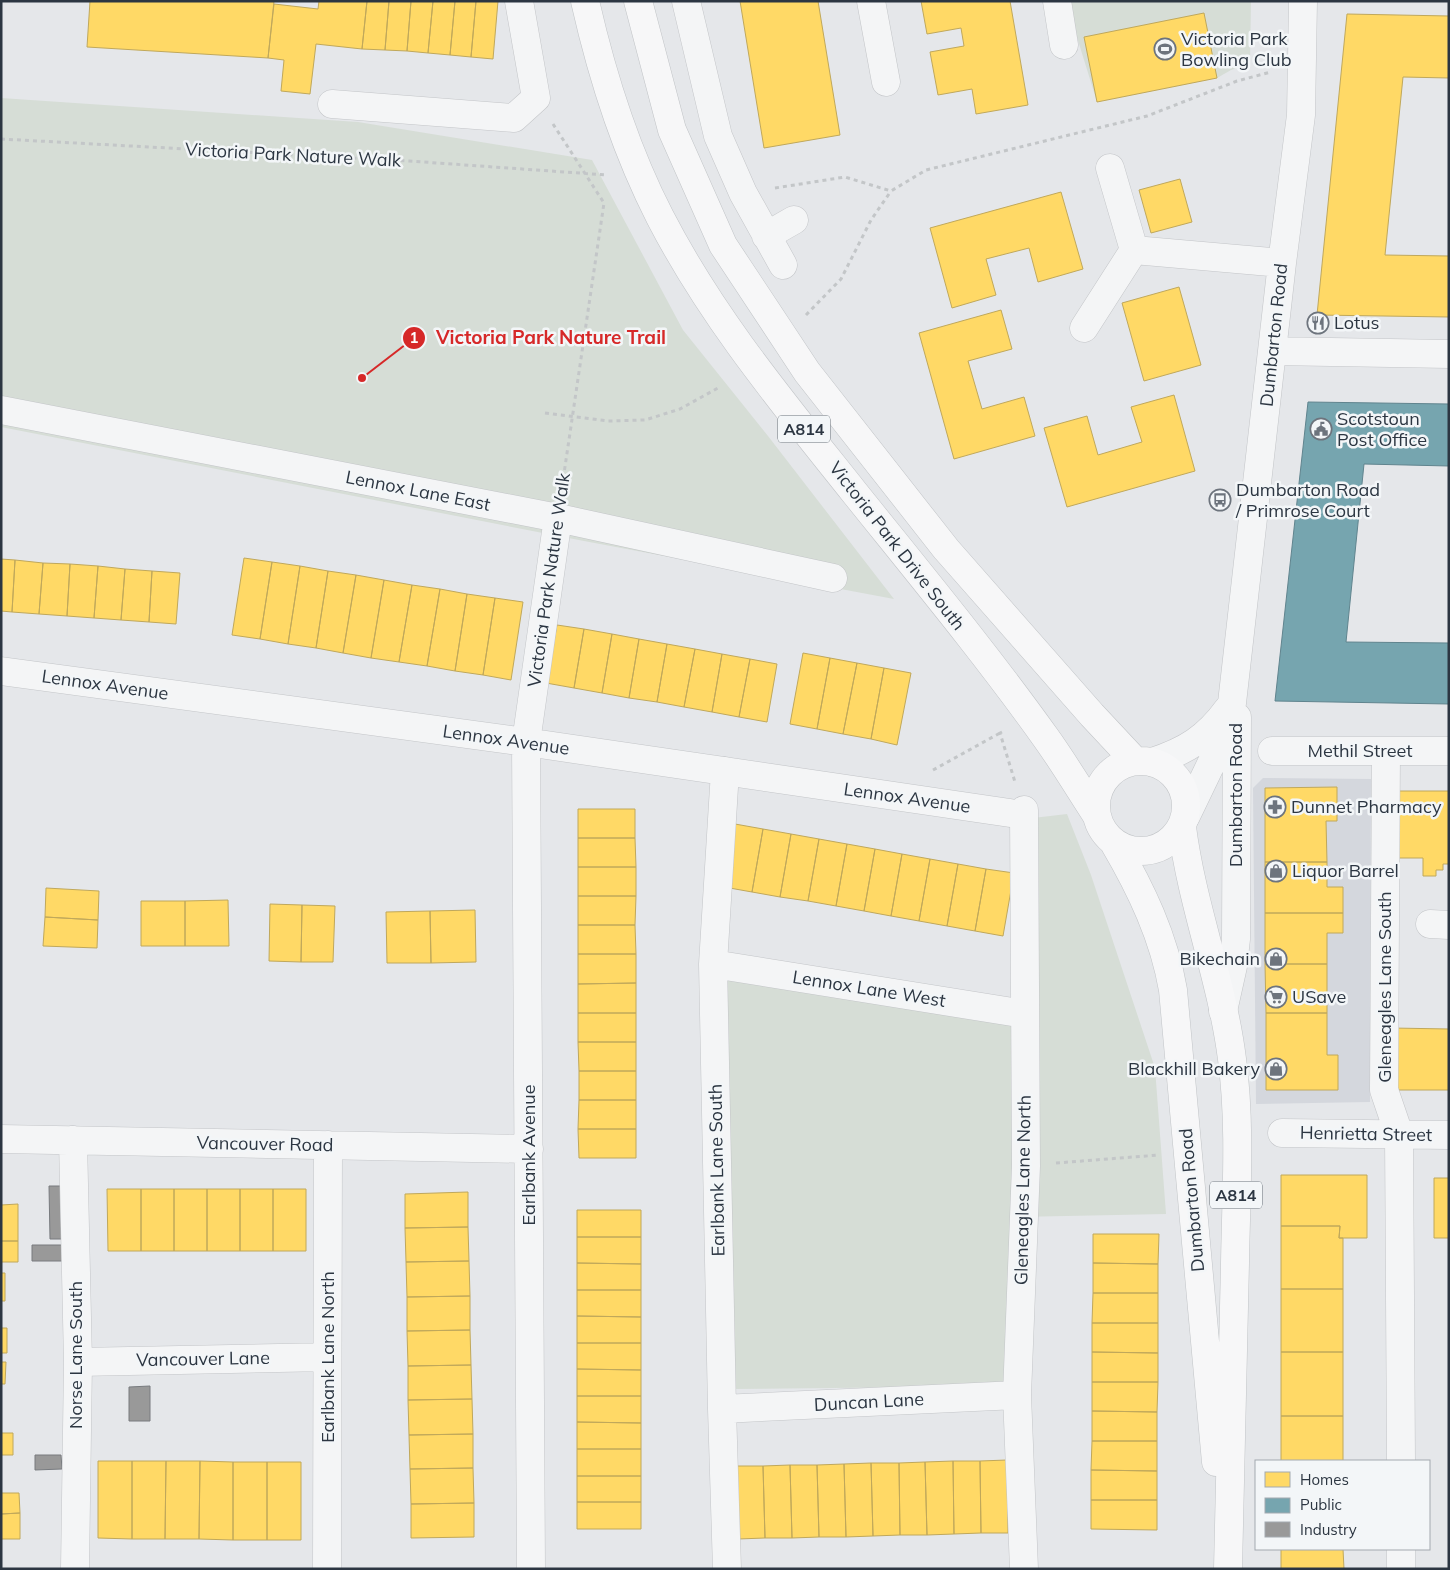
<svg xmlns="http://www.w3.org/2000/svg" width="1450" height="1570" viewBox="0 0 1450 1570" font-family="Mulish,sans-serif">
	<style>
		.built { fill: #d4d7dd }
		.green { fill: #d6ddd6 }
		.homes { fill: #ffd966; stroke: #c0a85b }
		.public { fill: #76a5af; stroke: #60848e }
		.industry { fill: #999; stroke: #787b7f }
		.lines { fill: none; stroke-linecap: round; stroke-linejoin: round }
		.minor-casing { stroke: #c3c5c8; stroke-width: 29 }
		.major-casing { stroke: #c1c4c7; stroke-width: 29 }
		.path { stroke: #c3c6c8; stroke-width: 3; stroke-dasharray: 4 4; stroke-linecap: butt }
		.minor { stroke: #f4f5f6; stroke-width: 28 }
		.major { stroke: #f7f7f8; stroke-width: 28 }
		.labels { text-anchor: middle; stroke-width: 5; stroke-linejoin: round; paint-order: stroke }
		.shield { fill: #f3f6f8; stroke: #687079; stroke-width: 1 }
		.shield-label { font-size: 16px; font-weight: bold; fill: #2c3642 }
		.poi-label { font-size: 18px; fill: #2c3642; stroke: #f3f6f8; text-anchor: start }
		.street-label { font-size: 18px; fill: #2c3642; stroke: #f3f6f8 }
		.leader { fill: none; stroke: #d62828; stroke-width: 2 }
		.callout-dot { fill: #d62828; stroke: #f3f6f8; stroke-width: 2 }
		.mark-label { font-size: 15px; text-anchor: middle; font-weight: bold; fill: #fff }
		.callout-label { font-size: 19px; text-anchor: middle; font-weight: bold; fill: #d62828; stroke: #f3f6f8; stroke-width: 5; stroke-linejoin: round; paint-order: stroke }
	</style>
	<rect width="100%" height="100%" fill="#e5e7ea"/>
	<path class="built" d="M 1263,778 L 1371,779 L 1370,1102 L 1256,1104 L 1253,788 Z"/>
	<path class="green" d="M 1070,1 L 1251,1 L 1250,64 L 1231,70 L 1217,78 L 1097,102 L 1076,34 Z
		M 1,98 L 358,122 L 592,160 L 683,330 L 768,436 L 894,599 L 584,541 L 1,427 Z
		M 1067,814 L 1091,875 L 1155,1068 L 1166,1214 L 1012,1217 L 1015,1386 L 732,1389 L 725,959 L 1017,1002 L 1016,820 Z"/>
	<path class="homes" d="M 90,1 L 274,1 L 268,58 L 87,47 Z
		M 319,1 L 367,1 L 362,49 L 316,44 L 310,94 L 281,91 L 284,60 L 268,58 L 274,4 L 318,9 Z
		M 367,1 L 389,1 L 385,50 L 362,49 Z
		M 389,1 L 411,1 L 407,51 L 385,50 Z
		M 411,1 L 433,1 L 428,53 L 407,51 Z
		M 433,1 L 455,1 L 450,55 L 428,53 Z
		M 455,1 L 476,1 L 471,57 L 450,55 Z
		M 476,1 L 498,1 L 493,59 L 471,57 Z
		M 740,1 L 818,1 L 840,135 L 764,148 Z
		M 921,1 L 1010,1 L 1028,105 L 976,114 L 972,89 L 938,95 L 930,52 L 964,46 L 961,28 L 927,34 Z
		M 1204,13 L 1217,78 L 1097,102 L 1084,37 Z
		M 1347,14 L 1449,16 L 1449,78 L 1403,77 L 1385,255 L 1449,256 L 1449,317 L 1317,315 Z
		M 1180,179 L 1192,222 L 1151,233 L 1139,190 Z
		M 1061,192 L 1083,269 L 1038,282 L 1029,248 L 986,259 L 996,295 L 952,308 L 930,228 Z
		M 1179,287 L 1201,365 L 1144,381 L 1122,303 Z
		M 1001,310 L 1012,349 L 968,361 L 982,409 L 1024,397 L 1035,436 L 954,459 L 919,333 Z
		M 1174,395 L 1195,471 L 1067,507 L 1044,428 L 1087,416 L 1098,455 L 1142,442 L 1131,407 Z
		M 244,558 L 272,562 L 260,639 L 232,635 Z
		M 1,559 L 15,560 L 12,612 L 1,611 Z
		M 15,560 L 43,563 L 39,614 L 12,612 Z
		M 272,562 L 300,566 L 288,644 L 260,639 Z
		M 43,563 L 70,564 L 67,616 L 39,614 Z
		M 70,564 L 98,566 L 94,618 L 67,616 Z
		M 98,566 L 125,569 L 121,620 L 94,618 Z
		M 300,566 L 328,571 L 316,648 L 288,644 Z
		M 125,569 L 152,571 L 149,622 L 121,620 Z
		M 152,571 L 180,573 L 176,624 L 149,622 Z
		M 328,571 L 356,575 L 343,653 L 316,648 Z
		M 356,575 L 384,580 L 371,658 L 343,653 Z
		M 384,580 L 412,585 L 399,662 L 371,658 Z
		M 412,585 L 440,589 L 427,666 L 399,662 Z
		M 440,589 L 467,594 L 455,671 L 427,666 Z
		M 467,594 L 495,598 L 483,675 L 455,671 Z
		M 495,598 L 523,602 L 511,680 L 483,675 Z
		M 557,625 L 584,629 L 574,688 L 546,683 Z
		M 584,629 L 612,634 L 602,693 L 574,688 Z
		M 612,634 L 639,639 L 629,698 L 602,693 Z
		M 639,639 L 667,644 L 657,702 L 629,698 Z
		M 667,644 L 695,649 L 684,707 L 657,702 Z
		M 695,649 L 722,654 L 712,712 L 684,707 Z
		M 803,653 L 830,658 L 817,729 L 790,724 Z
		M 722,654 L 750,659 L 739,717 L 712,712 Z
		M 830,658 L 857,663 L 843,734 L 817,729 Z
		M 750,659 L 777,664 L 767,722 L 739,717 Z
		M 857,663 L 884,668 L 871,739 L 843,734 Z
		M 884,668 L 911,673 L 897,745 L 871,739 Z
		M 1337,787 L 1337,821 L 1326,821 L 1327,862 L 1265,862 L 1265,788 Z
		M 1394,791 L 1449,791 L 1449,864 L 1443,864 L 1443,870 L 1436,870 L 1436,876 L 1423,876 L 1423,858 L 1393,858 Z
		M 578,809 L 635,809 L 635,838 L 578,838 Z
		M 735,824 L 763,829 L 752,892 L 724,887 Z
		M 763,829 L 791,834 L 780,897 L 752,892 Z
		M 791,834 L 819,839 L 808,901 L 780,897 Z
		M 578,838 L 635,838 L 636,867 L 578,867 Z
		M 819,839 L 847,844 L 836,906 L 808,901 Z
		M 847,844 L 875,849 L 864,911 L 836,906 Z
		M 875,849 L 902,854 L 891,916 L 864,911 Z
		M 902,854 L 930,859 L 919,921 L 891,916 Z
		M 930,859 L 958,864 L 947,926 L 919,921 Z
		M 1265,862 L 1327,862 L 1327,887 L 1343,887 L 1343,913 L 1265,913 Z
		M 958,864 L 986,869 L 975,931 L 947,926 Z
		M 578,867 L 636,867 L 636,896 L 578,896 Z
		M 986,869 L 1014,873 L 1003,936 L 975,931 Z
		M 46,888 L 99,891 L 98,920 L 45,917 Z
		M 578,896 L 636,896 L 635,925 L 578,925 Z
		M 228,900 L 229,946 L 185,946 L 185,901 Z
		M 141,901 L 185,901 L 185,946 L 141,946 Z
		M 270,904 L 302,905 L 301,962 L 269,961 Z
		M 302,905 L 335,906 L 333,962 L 301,962 Z
		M 475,910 L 476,962 L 431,963 L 430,911 Z
		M 430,911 L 431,963 L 387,963 L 386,912 Z
		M 1265,913 L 1343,913 L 1343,933 L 1327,933 L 1327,964 L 1265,964 Z
		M 45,917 L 98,920 L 97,948 L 43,946 Z
		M 578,925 L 635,925 L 636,954 L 578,954 Z
		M 578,954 L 636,954 L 636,983 L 578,984 Z
		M 1265,964 L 1327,964 L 1327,1013 L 1266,1013 Z
		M 636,983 L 636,1013 L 578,1013 L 578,984 Z
		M 578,1013 L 636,1013 L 636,1042 L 578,1042 Z
		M 1266,1013 L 1327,1013 L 1327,1055 L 1338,1055 L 1338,1090 L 1266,1090 Z
		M 1392,1028 L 1449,1029 L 1449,1090 L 1391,1090 Z
		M 578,1042 L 636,1042 L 636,1071 L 579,1071 Z
		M 579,1071 L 636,1071 L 636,1100 L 579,1100 Z
		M 579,1100 L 636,1100 L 636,1129 L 578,1129 Z
		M 578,1129 L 636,1129 L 636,1158 L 579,1158 Z
		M 1281,1175 L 1367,1175 L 1367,1238 L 1339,1238 L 1340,1226 L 1281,1226 Z
		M 1434,1178 L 1449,1178 L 1449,1238 L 1434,1238 Z
		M 107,1189 L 141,1189 L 141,1251 L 108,1251 Z
		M 141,1189 L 174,1189 L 174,1251 L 141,1251 Z
		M 174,1189 L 207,1189 L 207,1251 L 174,1251 Z
		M 207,1189 L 240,1189 L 240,1251 L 207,1251 Z
		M 240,1189 L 273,1189 L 273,1251 L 240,1251 Z
		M 273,1189 L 306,1189 L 306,1251 L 273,1251 Z
		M 468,1192 L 468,1227 L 405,1228 L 405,1194 Z
		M 18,1204 L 18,1241 L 1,1241 L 1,1205 Z
		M 577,1210 L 641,1210 L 641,1237 L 577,1237 Z
		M 1281,1226 L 1340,1226 L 1339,1238 L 1343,1238 L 1343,1289 L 1281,1289 Z
		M 468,1227 L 469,1261 L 406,1262 L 405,1228 Z
		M 1093,1234 L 1159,1234 L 1158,1264 L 1093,1263 Z
		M 577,1237 L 641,1237 L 641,1264 L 577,1263 Z
		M 1,1241 L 18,1241 L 18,1262 L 1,1262 Z
		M 469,1261 L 470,1296 L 407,1297 L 406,1262 Z
		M 577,1263 L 641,1264 L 641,1290 L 577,1290 Z
		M 1093,1263 L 1158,1264 L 1158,1293 L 1093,1293 Z
		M 1,1273 L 5,1273 L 5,1301 L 1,1301 Z
		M 1281,1289 L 1343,1289 L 1343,1352 L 1281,1352 Z
		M 577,1290 L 641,1290 L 641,1317 L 577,1316 Z
		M 1093,1293 L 1158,1293 L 1158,1323 L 1092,1323 Z
		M 470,1296 L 470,1330 L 407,1331 L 407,1297 Z
		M 577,1316 L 641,1317 L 641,1343 L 577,1343 Z
		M 1092,1323 L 1158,1323 L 1158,1353 L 1092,1352 Z
		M 1,1328 L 7,1328 L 7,1353 L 1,1353 Z
		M 470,1330 L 471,1365 L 408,1366 L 407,1331 Z
		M 577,1343 L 641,1343 L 641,1370 L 577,1369 Z
		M 1092,1352 L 1158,1353 L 1158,1382 L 1092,1382 Z
		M 1281,1352 L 1343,1352 L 1343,1416 L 1281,1416 Z
		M 1,1362 L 6,1362 L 5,1384 L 1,1384 Z
		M 471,1365 L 472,1399 L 408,1400 L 408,1366 Z
		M 577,1369 L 641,1370 L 641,1396 L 577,1396 Z
		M 1092,1382 L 1158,1382 L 1157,1412 L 1092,1411 Z
		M 577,1396 L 641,1396 L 641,1423 L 577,1422 Z
		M 472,1399 L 473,1434 L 409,1435 L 408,1400 Z
		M 1092,1411 L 1157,1412 L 1157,1441 L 1092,1441 Z
		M 1281,1416 L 1343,1416 L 1343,1461 L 1281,1461 Z
		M 577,1422 L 641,1423 L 641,1449 L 577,1449 Z
		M 1,1433 L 13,1433 L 13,1455 L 1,1455 Z
		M 473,1434 L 473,1468 L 410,1469 L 409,1435 Z
		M 1092,1441 L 1157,1441 L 1157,1471 L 1091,1470 Z
		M 577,1449 L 641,1449 L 641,1476 L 577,1476 Z
		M 1007,1460 L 1008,1533 L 981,1533 L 980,1461 Z
		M 98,1461 L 132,1461 L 132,1539 L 98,1538 Z
		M 132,1461 L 166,1461 L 165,1539 L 132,1539 Z
		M 166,1461 L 200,1461 L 199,1539 L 165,1539 Z
		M 200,1461 L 233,1462 L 233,1540 L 199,1539 Z
		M 953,1461 L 954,1534 L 927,1535 L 925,1462 Z
		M 953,1461 L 980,1461 L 981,1533 L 954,1534 Z
		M 233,1462 L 267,1462 L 267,1540 L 233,1540 Z
		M 267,1462 L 301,1462 L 301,1540 L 267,1540 Z
		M 925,1462 L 927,1535 L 900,1535 L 899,1463 Z
		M 871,1463 L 873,1536 L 846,1537 L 844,1464 Z
		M 871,1463 L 899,1463 L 900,1535 L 873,1536 Z
		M 844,1464 L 846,1537 L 819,1537 L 817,1465 Z
		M 790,1465 L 792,1538 L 765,1538 L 763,1466 Z
		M 790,1465 L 817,1465 L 819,1537 L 792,1538 Z
		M 736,1466 L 763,1466 L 765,1538 L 738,1539 Z
		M 473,1468 L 474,1503 L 411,1504 L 410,1469 Z
		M 1091,1470 L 1157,1471 L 1157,1500 L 1091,1500 Z
		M 577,1476 L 641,1476 L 641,1502 L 577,1502 Z
		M 1,1493 L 19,1493 L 20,1513 L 1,1514 Z
		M 1091,1500 L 1157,1500 L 1157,1530 L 1091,1529 Z
		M 577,1502 L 641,1502 L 641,1529 L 577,1529 Z
		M 474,1503 L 474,1537 L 411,1538 L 411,1504 Z
		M 20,1513 L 20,1539 L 1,1539 L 1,1514 Z
		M 1281,1549 L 1343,1549 L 1344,1569 L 1281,1569 Z"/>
	<path class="public" d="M 1308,402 L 1449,404 L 1449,466 L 1364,464 L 1346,642 L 1449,643 L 1449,704 L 1275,701 Z"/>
	<path class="industry" d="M 49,1186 L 66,1186 L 67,1239 L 50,1239 Z
		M 32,1245 L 65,1245 L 65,1261 L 32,1261 Z
		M 150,1386 L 150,1421 L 129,1421 L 129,1387 Z
		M 35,1455 L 61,1455 L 62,1469 L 35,1470 Z"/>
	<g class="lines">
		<g class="minor-casing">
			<path id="minor" d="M 686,1 L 718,136 L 743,193 L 783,265
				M 871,1 L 886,82
				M 1057,1 L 1064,45
				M 332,104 L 514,118 L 536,98 L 519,1
				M 1110,168 L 1134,250
				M 766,236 L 794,220
				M 1084,328 L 1134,250 L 1282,263
				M 1272,351 L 1449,354
				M 1,410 L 558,518 L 833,578
				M 1,671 L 526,742 L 1010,813
				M 1272,751 L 1449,751
				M 1386,751 L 1384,1090 L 1399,1134 L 1401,1461
				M 1152,762 C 1186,751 1207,738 1228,709
				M 725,771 L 713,964 L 722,1409 L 727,1569
				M 1024,810 L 1026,1166 L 1017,1395 L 1024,1569
				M 1186,816 L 1223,739 L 1232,703 L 1282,263 L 1301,115 L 1303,1
				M 1430,924 L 1449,925
				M 713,964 L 1025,1014
				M 1223,1011 L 1233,966 L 1236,939 L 1237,717
				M 1282,1133 L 1449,1135
				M 1,1139 L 529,1149
				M 73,1140 L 78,1362 L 75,1569
				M 78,1362 L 327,1357
				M 722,1409 L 1017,1395
				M 1401,1549 L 1401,1569
				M 327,1569 L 328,1145
				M 531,1569 L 526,742 L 558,518"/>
		</g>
		<g class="major-casing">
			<path id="major" d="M 585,1 C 602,76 625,149 660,217 C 712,318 784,404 854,492 C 919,573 986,654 1046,738 C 1064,763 1080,790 1097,816
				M 638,1 L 672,130 L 723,245 L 807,372 L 946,549 L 1092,715 L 1135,761
				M1096 806a45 45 0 1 1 90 0a45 45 0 1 1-90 0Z
				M 1182,827 C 1192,906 1222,980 1232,1059 C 1241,1125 1236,1197 1235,1263 C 1232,1365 1230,1467 1228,1569
				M 1114,843 C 1141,889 1164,937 1173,990 L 1216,1462"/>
		</g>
		<path class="path" d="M 553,124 L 604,203 L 562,487
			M 1,139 L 409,161 L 607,175
			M 775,188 L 845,177 L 891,191 L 926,170 L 1147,116 L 1237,81 L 1271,72
			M 806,315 L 841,279 L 871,220 L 891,191
			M 545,413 L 608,421 L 645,420 L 680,409 L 718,388
			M 1002,732 L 1000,733 L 1015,782
			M 933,770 L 1000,733
			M 1056,1163 L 1159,1155"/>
		<use href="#minor" class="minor"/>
		<use href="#major" class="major"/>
	</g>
	<defs>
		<g id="stadium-ring" transform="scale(1.125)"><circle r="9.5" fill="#f3f6f8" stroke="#6d747d" stroke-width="1.5"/><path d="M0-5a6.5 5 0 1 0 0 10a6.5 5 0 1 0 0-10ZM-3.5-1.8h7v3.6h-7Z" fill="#6d747d"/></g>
		<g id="restaurant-ring" transform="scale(1.125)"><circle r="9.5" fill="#f3f6f8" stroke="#6d747d" stroke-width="1.5"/><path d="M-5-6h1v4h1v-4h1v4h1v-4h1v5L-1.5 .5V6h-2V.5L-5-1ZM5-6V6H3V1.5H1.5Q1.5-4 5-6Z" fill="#6d747d"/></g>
		<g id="civic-ring" transform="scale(1.125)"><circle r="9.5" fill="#f3f6f8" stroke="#6d747d" stroke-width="1.5"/><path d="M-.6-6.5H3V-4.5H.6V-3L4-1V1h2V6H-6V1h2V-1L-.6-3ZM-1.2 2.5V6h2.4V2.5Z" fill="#6d747d"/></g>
		<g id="bus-ring" transform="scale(1.125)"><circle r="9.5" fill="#f3f6f8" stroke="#6d747d" stroke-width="1.5"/><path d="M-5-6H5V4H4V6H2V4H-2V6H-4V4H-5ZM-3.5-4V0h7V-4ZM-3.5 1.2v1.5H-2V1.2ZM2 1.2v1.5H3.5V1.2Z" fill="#6d747d"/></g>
		<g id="pharmacy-ring" transform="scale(1.125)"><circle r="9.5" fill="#f3f6f8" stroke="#6d747d" stroke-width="1.5"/><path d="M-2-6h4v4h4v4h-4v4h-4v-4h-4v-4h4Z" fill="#6d747d"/></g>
		<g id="shop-ring" transform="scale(1.125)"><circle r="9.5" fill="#f3f6f8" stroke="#6d747d" stroke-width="1.5"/><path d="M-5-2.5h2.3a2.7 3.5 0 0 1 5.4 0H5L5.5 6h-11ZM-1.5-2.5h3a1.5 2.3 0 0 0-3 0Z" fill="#6d747d"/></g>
		<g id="supermarket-ring" transform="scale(1.125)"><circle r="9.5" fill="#f3f6f8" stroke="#6d747d" stroke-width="1.5"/><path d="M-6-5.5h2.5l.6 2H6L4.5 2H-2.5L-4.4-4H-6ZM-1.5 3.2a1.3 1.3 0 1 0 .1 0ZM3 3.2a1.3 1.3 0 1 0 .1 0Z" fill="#6d747d"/></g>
	</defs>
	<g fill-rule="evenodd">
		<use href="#stadium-ring" x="1165" y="49"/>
		<use href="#restaurant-ring" x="1318" y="323"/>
		<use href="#civic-ring" x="1321" y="429"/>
		<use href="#bus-ring" x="1220" y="500"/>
		<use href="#pharmacy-ring" x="1275" y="807"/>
		<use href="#shop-ring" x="1276" y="871"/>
		<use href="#shop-ring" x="1276" y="959"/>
		<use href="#supermarket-ring" x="1276" y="997"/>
		<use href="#shop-ring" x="1276" y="1069"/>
	</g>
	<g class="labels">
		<g class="shield">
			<rect x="778" y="415.5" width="52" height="27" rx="4"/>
			<rect x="1210" y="1181.5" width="52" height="27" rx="4"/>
		</g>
		<g class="shield-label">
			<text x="804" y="435">A814</text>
			<text x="1236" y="1201">A814</text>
		</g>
		<g class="poi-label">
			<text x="1181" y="45">Victoria Park<tspan x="1181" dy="21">Bowling Club</tspan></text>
			<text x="1334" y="329">Lotus</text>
			<text x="1337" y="425">Scotstoun<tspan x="1337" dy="21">Post Office</tspan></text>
			<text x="1236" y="496">Dumbarton Road<tspan x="1236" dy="21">/ Primrose Court</tspan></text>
			<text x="1291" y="813">Dunnet Pharmacy</text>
			<text x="1292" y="877">Liquor Barrel</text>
			<text x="1260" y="965" text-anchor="end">Bikechain</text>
			<text x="1292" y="1003">USave</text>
			<text x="1260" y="1075" text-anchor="end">Blackhill Bakery</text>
		</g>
		<g class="street-label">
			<text transform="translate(293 155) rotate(3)" y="6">Victoria Park Nature Walk</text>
			<text transform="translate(1274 335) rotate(-84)" y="6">Dumbarton Road</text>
			<text transform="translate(418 491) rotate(11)" y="6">Lennox Lane East</text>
			<text transform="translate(897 546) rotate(52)" y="6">Victoria Park Drive South</text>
			<text transform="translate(549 580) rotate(-82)" y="6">Victoria Park Nature Walk</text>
			<text transform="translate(105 685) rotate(8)" y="6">Lennox Avenue</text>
			<text transform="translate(506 740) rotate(8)" y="6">Lennox Avenue</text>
			<text x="1360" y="757">Methil Street</text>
			<text transform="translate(1236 795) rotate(-90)" y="6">Dumbarton Road</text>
			<text transform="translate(907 798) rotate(8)" y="6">Lennox Avenue</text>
			<text transform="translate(1385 987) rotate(-90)" y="6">Gleneagles Lane South</text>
			<text transform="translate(869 989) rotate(9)" y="6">Lennox Lane West</text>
			<text transform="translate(1366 1134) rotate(1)" y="6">Henrietta Street</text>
			<text transform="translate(265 1144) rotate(1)" y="6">Vancouver Road</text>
			<text transform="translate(529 1155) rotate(-90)" y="6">Earlbank Avenue</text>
			<text transform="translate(717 1170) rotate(-91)" y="6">Earlbank Lane South</text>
			<text transform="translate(1023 1190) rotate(-89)" y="6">Gleneagles Lane North</text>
			<text transform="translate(1192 1200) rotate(-95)" y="6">Dumbarton Road</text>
			<text transform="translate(76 1355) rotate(-90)" y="6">Norse Lane South</text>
			<text transform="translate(328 1357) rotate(-90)" y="6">Earlbank Lane North</text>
			<text transform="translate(203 1359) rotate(-1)" y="6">Vancouver Lane</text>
			<text transform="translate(869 1402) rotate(-3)" y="6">Duncan Lane</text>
		</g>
	</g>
	<path class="leader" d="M362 378L414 338"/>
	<g class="callout-dot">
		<circle cx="362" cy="378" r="5"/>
		<circle cx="414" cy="338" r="12"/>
	</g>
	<g class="mark-label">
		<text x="414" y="343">1</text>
	</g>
	<g class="callout-label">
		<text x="551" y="344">Victoria Park Nature Trail</text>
	</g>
	<rect width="1450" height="1570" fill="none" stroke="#2c3642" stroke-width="5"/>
	<rect x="1255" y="1460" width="175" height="90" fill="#f3f6f8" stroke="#a3a9af"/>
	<rect x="1265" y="1472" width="25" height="15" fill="#ffd966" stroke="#a3a9af"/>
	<text x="1300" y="1485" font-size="15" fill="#2c3642">Homes</text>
	<rect x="1265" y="1498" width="25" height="15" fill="#76a5af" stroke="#a3a9af"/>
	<text x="1300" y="1510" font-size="15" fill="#2c3642">Public</text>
	<rect x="1265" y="1522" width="25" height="15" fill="#999999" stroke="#a3a9af"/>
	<text x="1300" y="1535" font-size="15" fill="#2c3642">Industry</text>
</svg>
